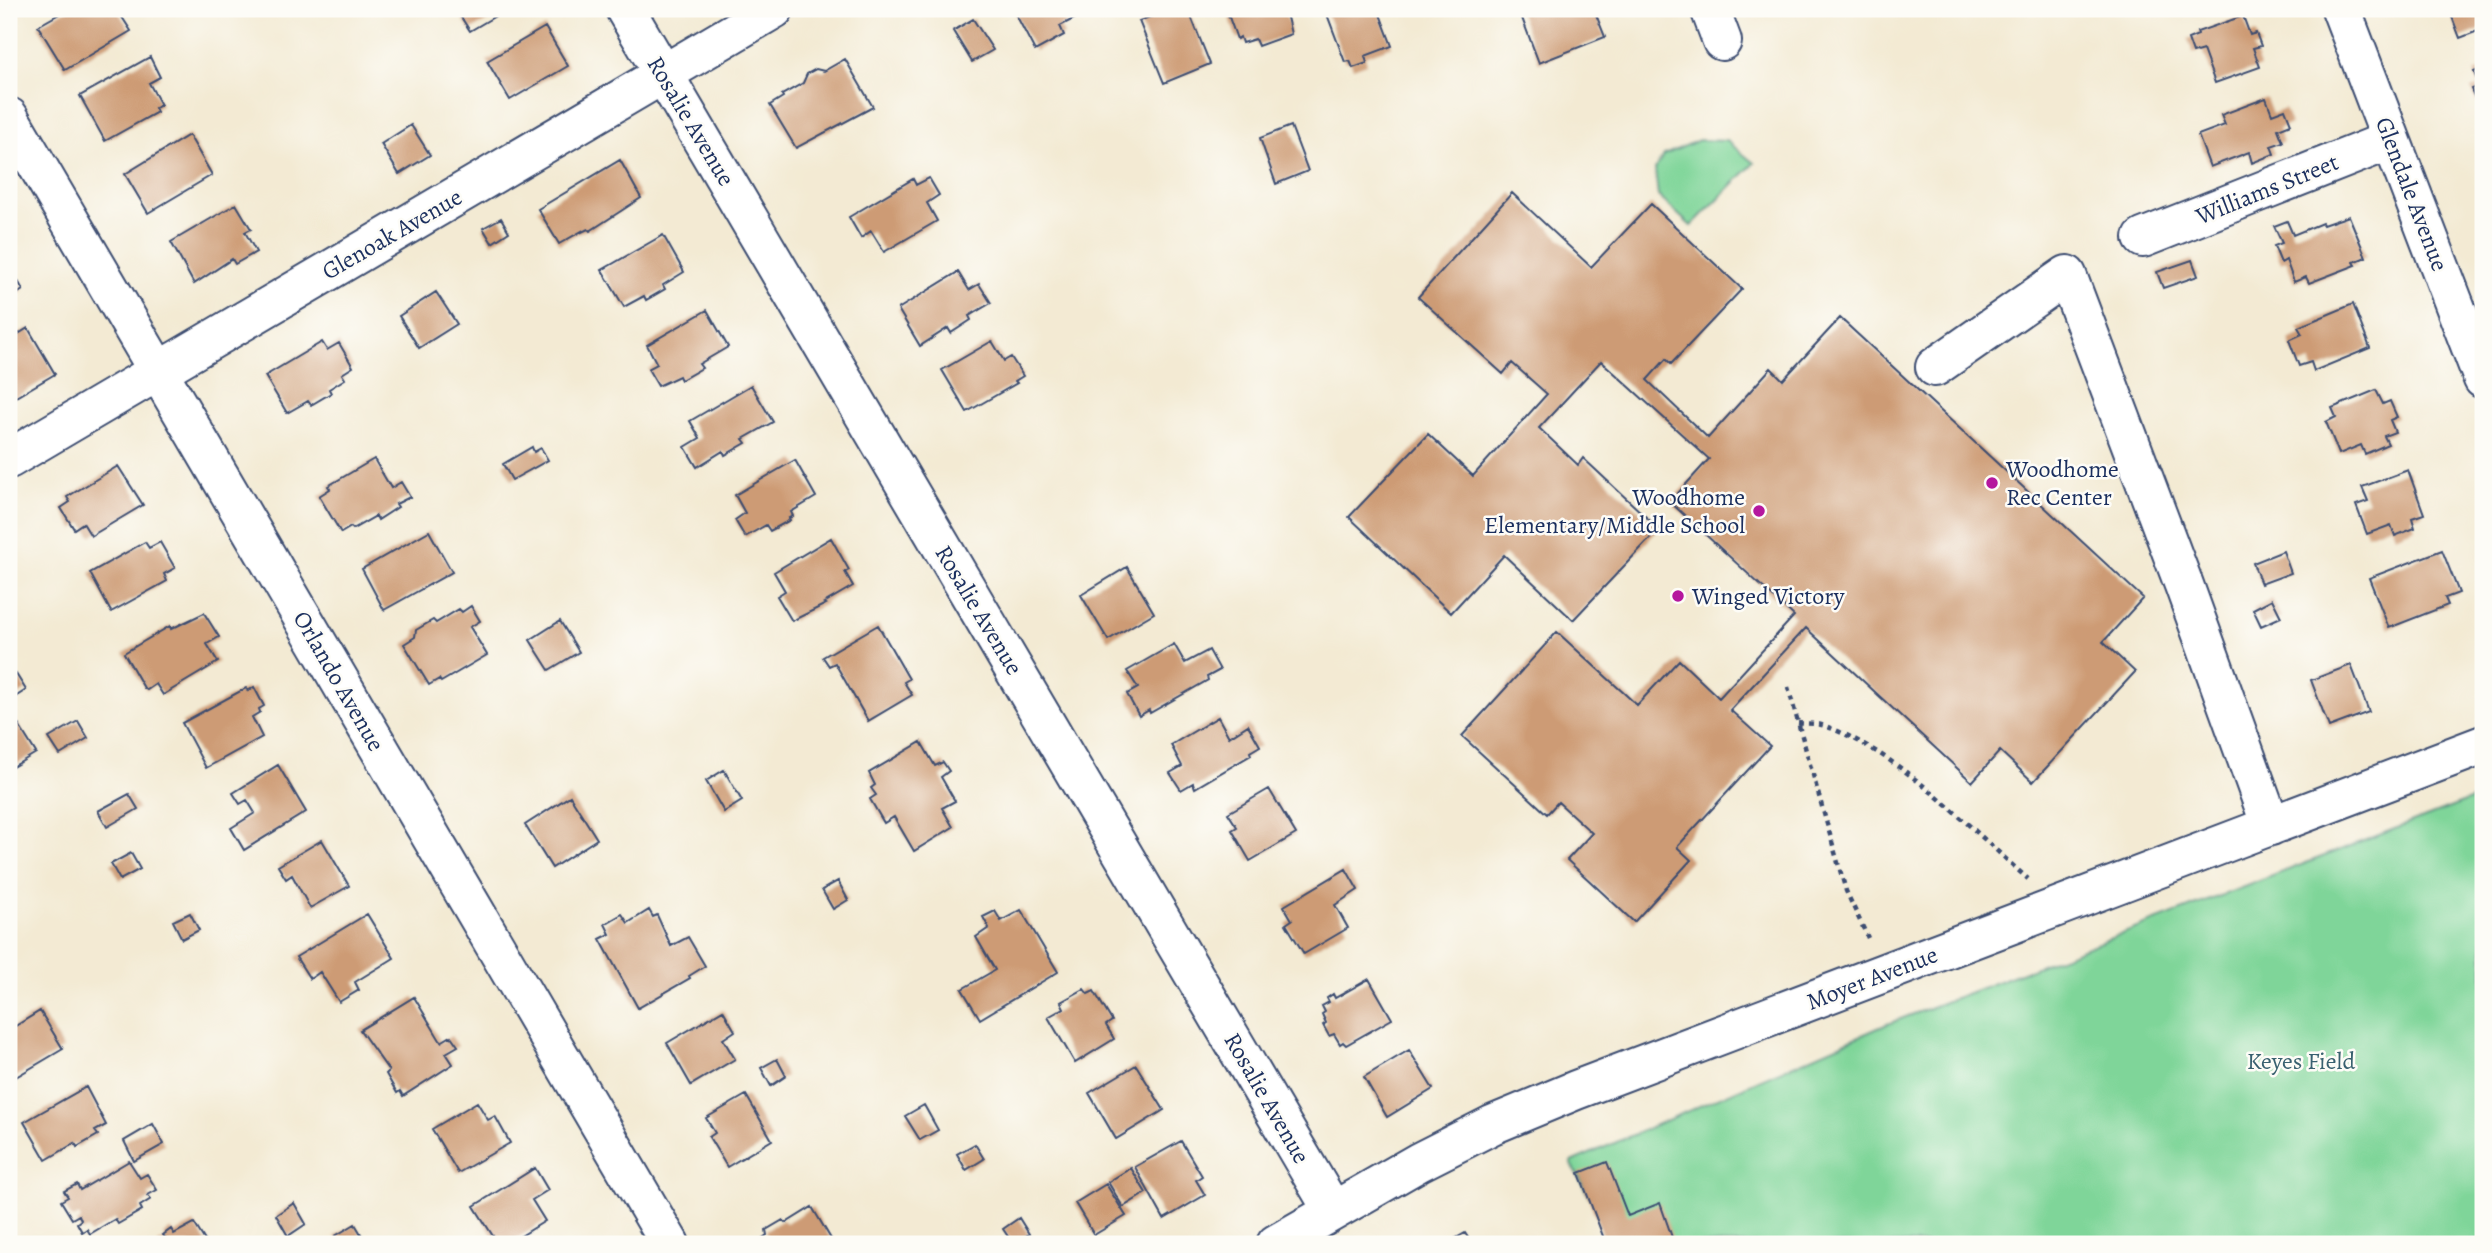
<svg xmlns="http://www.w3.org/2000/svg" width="2492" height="1253" viewBox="0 0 2492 1253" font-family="Alegreya,serif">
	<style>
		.green { fill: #7fd599; stroke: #4d827c; stroke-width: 2 }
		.building { fill: #cd9b75 }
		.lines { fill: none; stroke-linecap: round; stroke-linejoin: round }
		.minor-casing { stroke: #3b4b70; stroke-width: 42 }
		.path { stroke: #3b4b70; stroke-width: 4.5; stroke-dasharray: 5 5; stroke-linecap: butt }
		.minor { stroke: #fff; stroke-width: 38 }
		.poi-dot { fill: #b5179e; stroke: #fdfcf7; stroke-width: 2.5 }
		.labels { text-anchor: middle; stroke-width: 5; stroke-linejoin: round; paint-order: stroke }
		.street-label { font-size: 24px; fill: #1b2f5e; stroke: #fdfcf7 }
		.poi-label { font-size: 24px; fill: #1b2f5e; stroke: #fdfcf7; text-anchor: start }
		.park-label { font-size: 24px; fill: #396170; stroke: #fdfcf7 }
	</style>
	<rect width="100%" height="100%" fill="#fdfcf7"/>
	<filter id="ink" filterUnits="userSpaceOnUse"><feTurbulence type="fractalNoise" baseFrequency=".0143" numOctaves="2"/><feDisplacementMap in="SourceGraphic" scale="14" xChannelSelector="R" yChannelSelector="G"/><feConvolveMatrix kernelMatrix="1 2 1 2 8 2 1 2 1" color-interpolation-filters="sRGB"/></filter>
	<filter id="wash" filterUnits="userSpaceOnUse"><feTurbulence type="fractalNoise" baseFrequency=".00686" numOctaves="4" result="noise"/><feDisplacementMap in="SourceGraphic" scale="28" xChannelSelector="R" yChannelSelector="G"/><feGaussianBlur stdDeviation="1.57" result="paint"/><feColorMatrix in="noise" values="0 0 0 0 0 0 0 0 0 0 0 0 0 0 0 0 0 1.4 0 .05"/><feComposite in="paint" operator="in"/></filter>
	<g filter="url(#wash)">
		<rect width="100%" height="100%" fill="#f3ead3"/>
		<path class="green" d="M 1699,140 L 1727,141 L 1754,163 L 1691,226 L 1658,196 L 1655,169 L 1664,155 Z
			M 2483,795 L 2483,1244 L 1613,1244 L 1571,1162 L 1885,1025 Z"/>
		<g id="blocks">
			<path class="building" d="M 68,9 L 122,9 L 118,11 L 131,31 L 65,70 L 38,26 Z
				M 460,9 L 507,9 L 470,31 L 457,11 Z
				M 1013,9 L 1080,9 L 1083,14 L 1060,26 L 1064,35 L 1035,51 Z
				M 1162,9 L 1188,9 L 1210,64 L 1164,83 L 1139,21 L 1163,12 Z
				M 1226,9 L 1285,9 L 1291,34 L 1258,46 L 1255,39 L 1242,43 L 1240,37 L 1237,39 Z
				M 1325,9 L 1378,9 L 1392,46 L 1365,56 L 1367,63 L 1353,68 L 1350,61 L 1345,62 Z
				M 1522,9 L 1603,9 L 1595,12 L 1605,37 L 1539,63 L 1519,10 Z
				M 2449,9 L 2483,9 L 2483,29 L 2460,38 Z
				M 2243,16 L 2250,35 L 2256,33 L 2261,46 L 2253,48 L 2260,67 L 2215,83 L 2203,50 L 2193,53 L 2188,39 L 2198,35 L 2197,32 Z
				M 973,19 L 993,50 L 972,62 L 953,31 Z
				M 545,27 L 568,66 L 510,100 L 487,61 Z
				M 150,57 L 160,77 L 149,83 L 161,105 L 155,108 L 157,112 L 105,141 L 80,96 Z
				M 845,59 L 873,107 L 796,148 L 770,105 L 783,97 L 782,95 L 803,83 L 807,74 L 816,69 L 824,71 Z
				M 2483,69 L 2483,103 L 2478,105 L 2471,89 L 2479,86 L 2474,72 Z
				M 2266,98 L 2272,114 L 2285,109 L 2291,124 L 2278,129 L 2283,142 L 2271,146 L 2274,154 L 2252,163 L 2249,152 L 2210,167 L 2198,135 L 2225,125 L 2221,115 Z
				M 411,125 L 430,155 L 399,174 L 381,144 Z
				M 1291,126 L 1308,171 L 1276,184 L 1260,138 Z
				M 189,135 L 212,175 L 148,213 L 125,174 Z
				M 620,160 L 641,198 L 590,231 L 588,229 L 582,232 L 582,231 L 559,244 L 538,209 Z
				M 929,178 L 939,195 L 927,203 L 937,221 L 884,252 L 871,231 L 861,238 L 849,217 L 913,179 L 916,185 Z
				M 1512,193 L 1591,267 L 1651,204 L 1742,289 L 1671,364 L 1666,359 L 1647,380 L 1708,438 L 1771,368 L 1783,380 L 1840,318 L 2143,598 L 2103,642 L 2135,672 L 2033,782 L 2000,751 L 1972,782 L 1806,628 L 1730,710 L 1770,746 L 1677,847 L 1691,860 L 1634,922 L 1567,860 L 1592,833 L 1558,802 L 1547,814 L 1462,736 L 1557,632 L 1637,705 L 1679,660 L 1719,698 L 1794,616 L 1670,502 L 1709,459 L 1601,361 L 1539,428 L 1578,465 L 1583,458 L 1659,529 L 1573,620 L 1504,555 L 1451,613 L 1349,517 L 1428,434 L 1473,476 L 1547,394 L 1512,363 L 1503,374 L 1418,297 Z
				M 236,204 L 251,229 L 245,232 L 256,252 L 235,264 L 232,259 L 194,284 L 171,242 Z
				M 2349,216 L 2366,257 L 2354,262 L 2356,265 L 2309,283 L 2306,277 L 2294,282 L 2286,260 L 2281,263 L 2274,246 L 2282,243 L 2274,226 L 2287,221 L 2293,235 L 2322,223 L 2323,225 Z
				M 501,218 L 509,232 L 492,243 L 483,228 Z
				M 663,235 L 684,272 L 663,285 L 665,289 L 646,300 L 644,296 L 624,307 L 602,270 Z
				M 2192,260 L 2198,276 L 2163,288 L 2157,272 Z
				M 9,265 L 23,290 L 9,299 Z
				M 958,272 L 969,290 L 979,284 L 991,303 L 969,316 L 971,320 L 951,333 L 948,328 L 920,346 L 898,309 Z
				M 436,292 L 457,324 L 419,348 L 399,316 Z
				M 2353,304 L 2370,348 L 2314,371 L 2311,362 L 2299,366 L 2289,340 L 2302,334 L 2298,327 Z
				M 707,310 L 728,347 L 699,364 L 702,368 L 681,380 L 679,376 L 658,386 L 648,369 L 657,364 L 647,345 Z
				M 28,328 L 55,374 L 9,401 L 9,340 Z
				M 992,341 L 1004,361 L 1011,357 L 1023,376 L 1015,381 L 1017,383 L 967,412 L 942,370 Z
				M 322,342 L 327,350 L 339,343 L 353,367 L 342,374 L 345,379 L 329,389 L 331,393 L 311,405 L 308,401 L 287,413 L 265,376 Z
				M 751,385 L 773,422 L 743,439 L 746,443 L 725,455 L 723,451 L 697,467 L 685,447 L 700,438 L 690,421 Z
				M 2376,390 L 2383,404 L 2390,401 L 2397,417 L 2390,420 L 2395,432 L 2384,436 L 2388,444 L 2365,454 L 2361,445 L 2339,454 L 2326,422 L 2336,417 L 2332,408 Z
				M 532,447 L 534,452 L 541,448 L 548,460 L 512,480 L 503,464 Z
				M 374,459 L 391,488 L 401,482 L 410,497 L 396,504 L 398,507 L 378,520 L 376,516 L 353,529 L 351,527 L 341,533 L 319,496 L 330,489 L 328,486 Z
				M 795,460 L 816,497 L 791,512 L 793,516 L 789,518 L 790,520 L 770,531 L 766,525 L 745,537 L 735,520 L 745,513 L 735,495 Z
				M 118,466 L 143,505 L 91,536 L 83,523 L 74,529 L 61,508 L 70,502 L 67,497 Z
				M 2408,470 L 2424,514 L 2412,518 L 2415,528 L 2395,536 L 2391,525 L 2367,534 L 2356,505 L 2368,501 L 2362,487 Z
				M 429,531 L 452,572 L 384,610 L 362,569 Z
				M 831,538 L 849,570 L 845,572 L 853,586 L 824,603 L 826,604 L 792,621 L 777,596 L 785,591 L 774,572 Z
				M 145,542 L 149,548 L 160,542 L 175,568 L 164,574 L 167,581 L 111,612 L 90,573 Z
				M 2442,550 L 2459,593 L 2445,598 L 2448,605 L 2389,628 L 2369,578 Z
				M 2283,551 L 2291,573 L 2261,584 L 2253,563 Z
				M 1127,567 L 1154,613 L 1108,640 L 1081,595 Z
				M 2272,599 L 2281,617 L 2261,626 L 2253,609 Z
				M 471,606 L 480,621 L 470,627 L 487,655 L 441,682 L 439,679 L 429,685 L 404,644 L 415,637 L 416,630 L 433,620 L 436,623 L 459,609 L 462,612 Z
				M 204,613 L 219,637 L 207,644 L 218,662 L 163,695 L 156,684 L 147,690 L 144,688 L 124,653 L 170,626 L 171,629 Z
				M 560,621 L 579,652 L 549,670 L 530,640 Z
				M 878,625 L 909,679 L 904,682 L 912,695 L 868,721 L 835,663 L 829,666 L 823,657 Z
				M 1174,644 L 1185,663 L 1209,650 L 1220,670 L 1207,677 L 1208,680 L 1150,713 L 1149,710 L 1139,716 L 1127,694 L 1138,688 L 1127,671 Z
				M 2351,665 L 2369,712 L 2329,727 L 2311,680 Z
				M 16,674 L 26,690 L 12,699 L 9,693 L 9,679 Z
				M 254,687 L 264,706 L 259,709 L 260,712 L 252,717 L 262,737 L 206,768 L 182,723 L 246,688 L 248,691 Z
				M 9,709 L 16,721 L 9,726 Z
				M 1218,717 L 1229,737 L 1248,725 L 1260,746 L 1250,752 L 1251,755 L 1195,788 L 1193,783 L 1181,790 L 1170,773 L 1182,766 L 1171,745 Z
				M 78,721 L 88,738 L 60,755 L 49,738 Z
				M 18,724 L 36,753 L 9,769 L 9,730 Z
				M 921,742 L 935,766 L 943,762 L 949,771 L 941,777 L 955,801 L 942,808 L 953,827 L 914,851 L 894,817 L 884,823 L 870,799 L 876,795 L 871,788 L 875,785 L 869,773 Z
				M 278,765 L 306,812 L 244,850 L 231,828 L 255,813 L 247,800 L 240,804 L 233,793 Z
				M 724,770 L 742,801 L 724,812 L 706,781 Z
				M 1269,789 L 1296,834 L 1250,861 L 1232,830 L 1237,827 L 1228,813 Z
				M 129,794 L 138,809 L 107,827 L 98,811 Z
				M 570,796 L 597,839 L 552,868 L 525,825 Z
				M 322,840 L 349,886 L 310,908 L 292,875 L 286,879 L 278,866 Z
				M 131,853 L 140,869 L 120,880 L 111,864 Z
				M 1346,869 L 1358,890 L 1335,905 L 1348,928 L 1304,954 L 1286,924 L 1292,920 L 1284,906 Z
				M 838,881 L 848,900 L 833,909 L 822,890 Z
				M 649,910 L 653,917 L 657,915 L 671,946 L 688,937 L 705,966 L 689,976 L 690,978 L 638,1008 L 600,939 L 610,934 L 605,924 L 622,914 L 628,923 Z
				M 1021,910 L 1058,972 L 980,1019 L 962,989 L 995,970 L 976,937 L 989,928 L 983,917 L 995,911 L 1001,921 Z
				M 190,913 L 199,930 L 182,939 L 173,921 Z
				M 367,914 L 394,958 L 355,982 L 359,990 L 339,1002 L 320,972 L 310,979 L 296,957 Z
				M 1369,979 L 1392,1019 L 1346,1045 L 1343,1042 L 1340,1044 L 1334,1034 L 1329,1036 L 1323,1025 L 1326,1023 L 1322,1014 L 1325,1012 L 1322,1006 L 1329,1002 L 1327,998 L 1333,994 L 1335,998 Z
				M 1084,989 L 1088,994 L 1094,991 L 1112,1021 L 1106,1025 L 1114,1039 L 1075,1063 L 1048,1017 L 1064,1008 L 1061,1002 Z
				M 414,997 L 441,1042 L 451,1036 L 458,1046 L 446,1053 L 453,1064 L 403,1096 L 400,1091 L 397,1093 L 386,1074 L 389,1071 L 360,1030 Z
				M 723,1010 L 735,1031 L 723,1039 L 735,1059 L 691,1085 L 667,1043 Z
				M 40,1011 L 63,1049 L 9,1081 L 9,1030 Z
				M 1409,1050 L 1433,1089 L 1387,1117 L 1364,1077 Z
				M 777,1059 L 786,1076 L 771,1086 L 761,1068 Z
				M 1136,1065 L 1164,1110 L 1116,1139 L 1089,1093 Z
				M 86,1087 L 106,1125 L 95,1131 L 98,1135 L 77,1147 L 75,1143 L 46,1160 L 24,1122 Z
				M 746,1095 L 772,1140 L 727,1167 L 709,1137 L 715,1133 L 706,1118 Z
				M 477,1102 L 488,1120 L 495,1116 L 510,1143 L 458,1173 L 432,1129 Z
				M 924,1105 L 938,1130 L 920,1140 L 905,1116 Z
				M 153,1124 L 164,1144 L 134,1161 L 124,1141 Z
				M 1181,1141 L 1202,1176 L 1196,1180 L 1205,1195 L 1164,1219 L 1135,1167 Z
				M 975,1144 L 984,1159 L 966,1170 L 957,1154 Z
				M 129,1161 L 140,1178 L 147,1174 L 157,1190 L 148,1195 L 151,1199 L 140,1206 L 142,1210 L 118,1224 L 115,1219 L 90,1234 L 87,1229 L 82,1232 L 77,1223 L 81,1220 L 79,1215 L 72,1219 L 61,1201 L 68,1197 L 64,1191 L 77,1184 L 80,1190 Z
				M 1607,1162 L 1628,1216 L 1660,1203 L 1674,1243 L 1606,1244 L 1579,1173 Z
				M 535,1168 L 548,1190 L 532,1200 L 545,1221 L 508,1244 L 498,1244 L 474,1206 Z
				M 1131,1168 L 1146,1193 L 1123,1207 L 1108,1182 Z
				M 1106,1184 L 1126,1216 L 1094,1235 L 1075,1203 Z
				M 294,1203 L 306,1224 L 288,1236 L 276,1215 Z
				M 812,1207 L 834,1244 L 758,1244 L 757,1242 L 767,1235 L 766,1230 L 783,1220 L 786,1223 Z
				M 1019,1218 L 1029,1234 L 1013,1244 L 1003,1229 Z
				M 194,1223 L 207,1244 L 157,1244 L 166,1239 L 163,1235 L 171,1229 L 174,1234 Z
				M 355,1224 L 367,1244 L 340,1244 L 335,1236 Z
				M 1465,1233 L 1472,1244 L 1446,1244 Z"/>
		</g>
	</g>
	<g filter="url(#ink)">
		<use href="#blocks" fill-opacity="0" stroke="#3b4b70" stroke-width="2"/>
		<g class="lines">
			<g class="minor-casing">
				<path id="minor" d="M 625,9 L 1333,1211
					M 1710,9 L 1722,41
					M 2341,9 L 2483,379
					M 9,117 L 670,1244
					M 2143,238 L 2391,140
					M 1935,367 L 2067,275 L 2184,585 L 2271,826
					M 9,459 L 774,9
					M 1276,1244 L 1419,1162 L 1492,1125 L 1576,1090 L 2483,745"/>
			</g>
			<path class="path" d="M 1788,687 L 1846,891 L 1868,938
				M 1798,723 C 1807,724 1817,723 1825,726 C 1900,753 1969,827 2028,879"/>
			<use href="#minor" class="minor"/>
		</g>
	</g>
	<g class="poi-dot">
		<circle cx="1992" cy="483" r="7"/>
		<circle cx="1759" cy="511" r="7"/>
		<circle cx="1678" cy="596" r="7"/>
	</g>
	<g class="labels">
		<g class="street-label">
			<text transform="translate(691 121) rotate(59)" y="8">Rosalie Avenue</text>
			<text transform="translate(2267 189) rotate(-22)" y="8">Williams Street</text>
			<text transform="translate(2412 194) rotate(69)" y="8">Glendale Avenue</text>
			<text transform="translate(392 234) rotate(-30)" y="8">Glenoak Avenue</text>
			<text transform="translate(979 610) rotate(59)" y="8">Rosalie Avenue</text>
			<text transform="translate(339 681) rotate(60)" y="8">Orlando Avenue</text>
			<text transform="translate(1872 978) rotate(-21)" y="8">Moyer Avenue</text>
			<text transform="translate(1267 1098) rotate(60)" y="8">Rosalie Avenue</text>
		</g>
		<g class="poi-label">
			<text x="2006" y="477">Woodhome<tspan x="2006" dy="28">Rec Center</tspan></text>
			<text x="1745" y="505" text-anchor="end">Woodhome<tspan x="1745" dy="28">Elementary/Middle School</tspan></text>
			<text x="1692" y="604">Winged Victory</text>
		</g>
		<g class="park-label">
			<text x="2301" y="1069">Keyes Field</text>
		</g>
	</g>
	<rect width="2492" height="1253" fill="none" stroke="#fdfcf7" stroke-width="35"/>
</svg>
